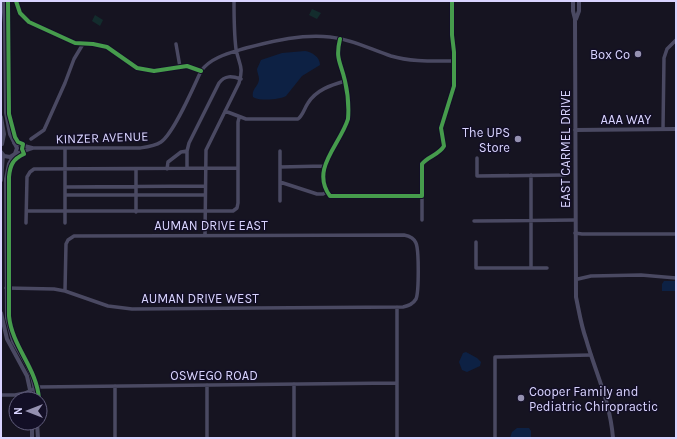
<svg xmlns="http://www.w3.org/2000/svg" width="677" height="439" viewBox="0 0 677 439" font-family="Karla,sans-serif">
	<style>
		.green { fill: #132c2d }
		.water { fill: #0d2144 }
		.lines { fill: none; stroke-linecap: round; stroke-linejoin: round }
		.minor { stroke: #4a4962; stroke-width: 3.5 }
		.tertiary { stroke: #4a4962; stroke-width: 4 }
		.cycleway-casing { stroke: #130f26; stroke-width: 6 }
		.cycleway { stroke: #469c4c; stroke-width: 4 }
		.poi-dot { fill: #9591b1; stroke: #130f26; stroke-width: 1.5 }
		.labels { text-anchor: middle; stroke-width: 3; stroke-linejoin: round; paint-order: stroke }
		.poi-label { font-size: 13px; fill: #d9d4ff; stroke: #130f26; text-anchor: end }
		.street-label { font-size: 13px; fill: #d9d4ff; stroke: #130f26 }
	</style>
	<rect width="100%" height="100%" fill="#161421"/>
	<path class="green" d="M 312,9 L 321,13 L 317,19 L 309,15 Z
		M 95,15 L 103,20 L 100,26 L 92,21 Z"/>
	<path class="water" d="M 305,51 C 312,52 320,57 320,65 L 302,76 L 286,96 C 280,100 258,101 253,97 C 251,89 259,86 259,79 C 259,76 257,72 257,69 L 261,60 L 282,53 Z
		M 664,281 L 676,281 L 676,291 L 662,291 L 662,284 Z
		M 466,352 L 477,358 L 481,362 L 480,366 L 467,372 L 462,370 L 459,362 L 463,353 Z
		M 517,428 L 529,428 L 531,431 L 531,438 L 510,438 L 512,432 Z"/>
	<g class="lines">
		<path class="minor" d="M 16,1 L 20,13 L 29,22 L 75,43 L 93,44 L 107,47 L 137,68 L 154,71 L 187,66 L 201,71
			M 340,39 C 335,60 341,62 345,81 C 348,94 349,107 348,119 C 340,145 310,169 330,196 L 422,196
			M 176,44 L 180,67
			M 225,111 L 246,119 L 298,119 C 303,115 304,109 308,103 C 316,90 331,85 345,81
			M 663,129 L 664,58 L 667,49 L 676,40
			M 31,139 L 44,130 L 65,83 L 74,59 L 83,44
			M 14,143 L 33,148 L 140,148 C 147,147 155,146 161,142 C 174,133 193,88 201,71 C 211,57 230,53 246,48 C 274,41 301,34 330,37 C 351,39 370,49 391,56 C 411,62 432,61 454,61
			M 280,151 L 280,201
			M 15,154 L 33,148
			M 477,158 L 477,176 L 565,175
			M 280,167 L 324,166
			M 187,168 L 187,151 L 189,143 L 219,83 C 225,75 232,76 241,79
			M 167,169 L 168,162 L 181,152 L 187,151
			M 531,175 L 531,268
			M 280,182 L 317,194 L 323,194 L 327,192
			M 65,187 L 205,186
			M 65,195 L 205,195
			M 27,211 L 233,211 L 237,208 L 238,203 L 238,122 L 239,118
			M 136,212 L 136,169
			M 422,220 L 422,164 C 428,156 439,155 444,146 L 441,128 L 454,86 L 454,52 L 452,35 L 452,1
			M 474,221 L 575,220
			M 26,223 L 27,177 L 30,172 L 34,169 L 238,168
			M 65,223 L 65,148
			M 575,233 L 582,234 L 676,234
			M 205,235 L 206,150 L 239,83 C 244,66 239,65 236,49 C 234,33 234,17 234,1
			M 476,242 L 476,268 L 547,268
			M 576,278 L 578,279 L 591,276 L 641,275 L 676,278
			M 6,288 L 54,289 L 65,291 L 108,306 L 132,309 L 403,307 C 408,306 413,304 416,299 C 419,292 419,250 416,243 C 414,238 409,236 404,235 L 74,236 L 68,240 L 66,244 L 65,291
			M 397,307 L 397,438
			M 207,385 L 207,438
			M 115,386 L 115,438
			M 1,395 L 15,395 L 25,393 L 38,387 L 397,383
			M 294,438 L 294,384
			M 495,438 L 495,357 L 591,355"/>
		<path class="tertiary" d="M 573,1 L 573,11 L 575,19 L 576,297 C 579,311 581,325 586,339 C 596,374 610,401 613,438
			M 576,19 L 579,11 L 579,1
			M 1,117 L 4,134 L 2,144
			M 575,130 L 676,129
			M 1,152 L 4,156 L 10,157 L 15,154 L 17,148 L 10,134 L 6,113 L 5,23 L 3,1
			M 14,155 L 9,164 L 6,179 L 7,318 L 13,341 L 27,365 L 32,376 L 37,399
			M 1,180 L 3,155
			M 1,313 L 7,339 L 27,376 L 32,399
			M 32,423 L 32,438
			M 37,423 L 38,438"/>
		<g class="cycleway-casing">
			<path id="cycleway" d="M 8,1 L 9,114 L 15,137 L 18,142 L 23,144 L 22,149 L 24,154 C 13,159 10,165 9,177 L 9,316 C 12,347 37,368 39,399
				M 16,1 L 20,13 L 29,22 L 75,43 L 93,44 L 107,47 L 137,68 L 154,71 L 187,66 L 201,71
				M 340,39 C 335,60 341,62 345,81 C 348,94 349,107 348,119 C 340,145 310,169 330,196 L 422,196 L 422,164 C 428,156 439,155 444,146 L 441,128 L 454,86 L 454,52 L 452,35 L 452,1"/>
		</g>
		<use href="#cycleway" class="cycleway"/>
	</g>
	<g class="poi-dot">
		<circle cx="638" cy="54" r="4"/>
		<circle cx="518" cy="139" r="4"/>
		<circle cx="521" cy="398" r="4"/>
	</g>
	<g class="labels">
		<g class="poi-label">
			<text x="630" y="59">Box Co</text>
			<text x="510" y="137">The UPS<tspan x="510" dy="15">Store</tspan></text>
			<text x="529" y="396" text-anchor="start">Cooper Family and<tspan x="529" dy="15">Pediatric Chiropractic</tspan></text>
		</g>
		<g class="street-label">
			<text x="626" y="124">AAA WAY</text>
			<text transform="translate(102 137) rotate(-2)" y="5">KINZER AVENUE</text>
			<text transform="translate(565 149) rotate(-90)" y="5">EAST CARMEL DRIVE</text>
			<text x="211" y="230">AUMAN DRIVE EAST</text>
			<text x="200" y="303">AUMAN DRIVE WEST</text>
			<text x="214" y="380">OSWEGO ROAD</text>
		</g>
	</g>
	<rect width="677" height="439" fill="none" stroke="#d9d4ff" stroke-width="4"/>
	<g transform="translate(28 411) rotate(270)"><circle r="19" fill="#130f26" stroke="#625e7d"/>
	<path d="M0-3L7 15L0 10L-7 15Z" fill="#9591b1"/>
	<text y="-6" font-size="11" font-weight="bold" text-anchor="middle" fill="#d9d4ff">N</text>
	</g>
</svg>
